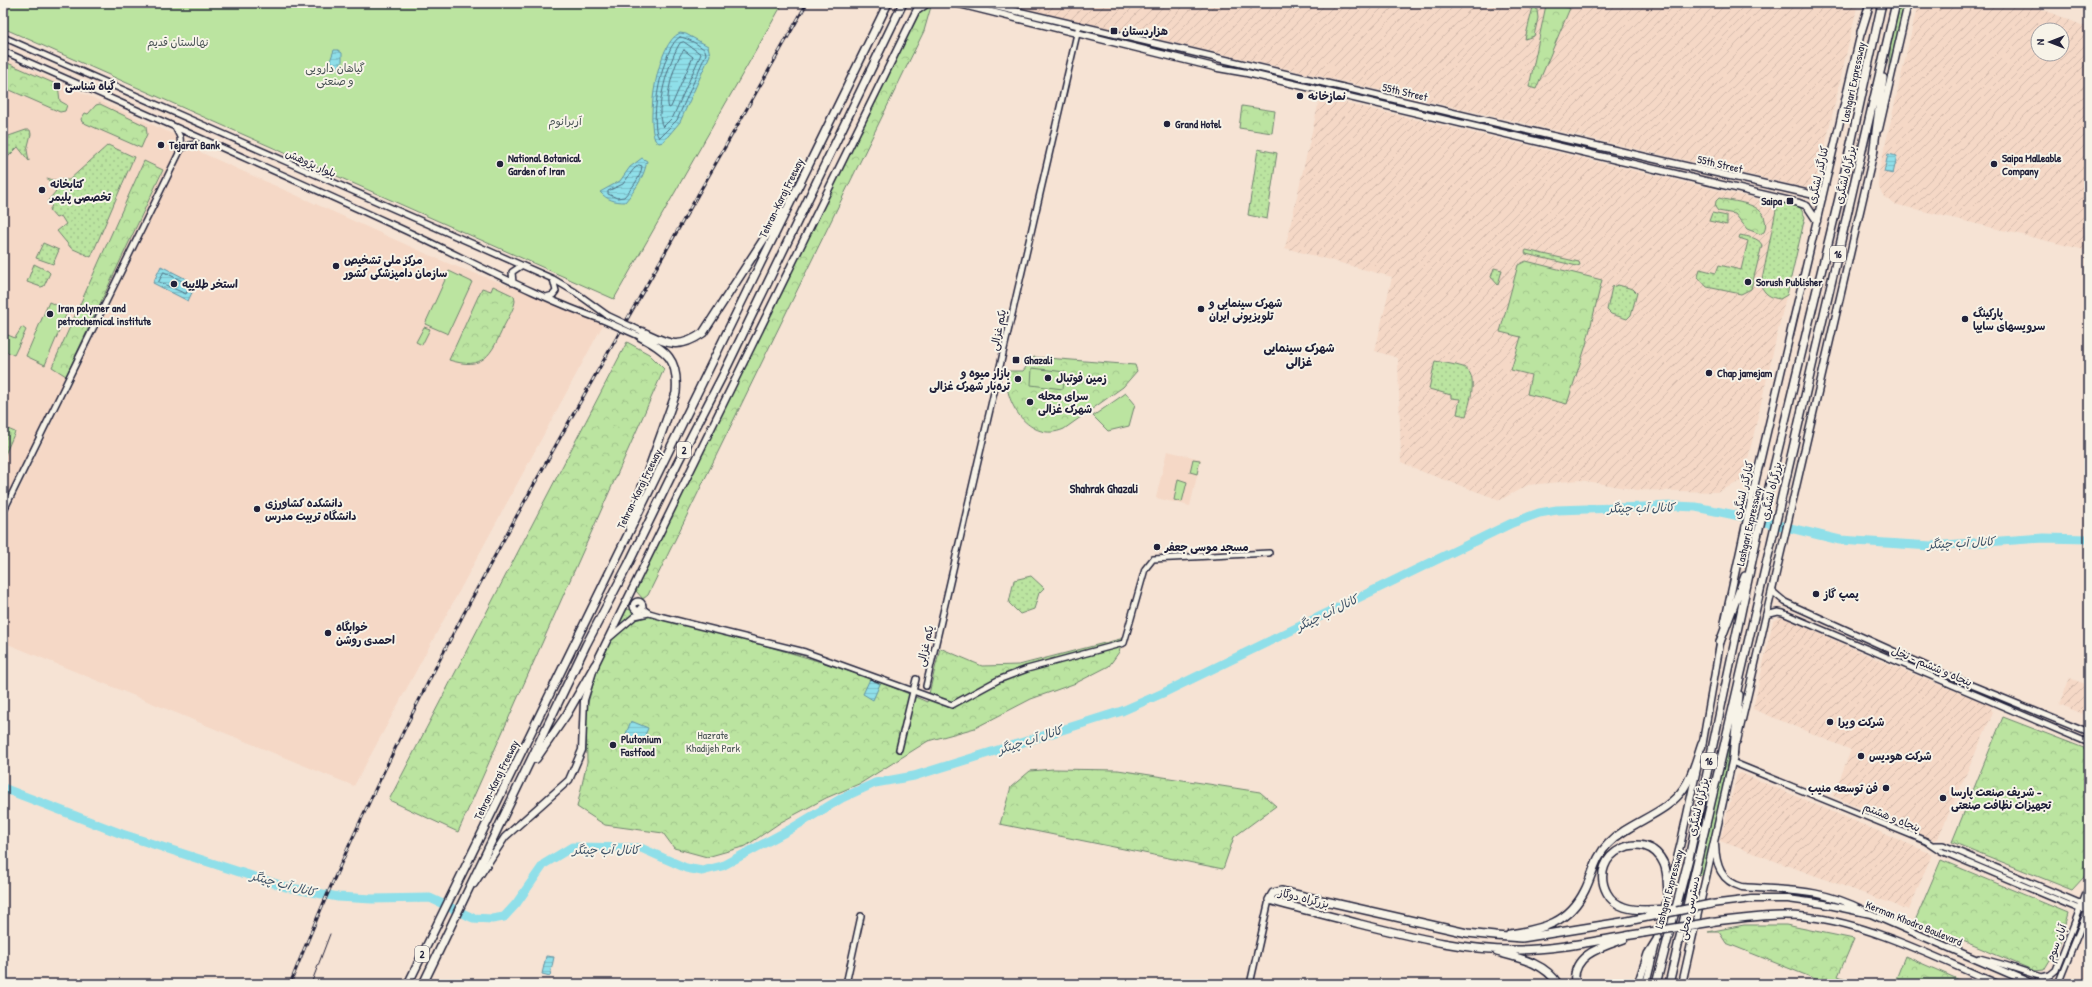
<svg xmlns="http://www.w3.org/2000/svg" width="2092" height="987" viewBox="0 0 2092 987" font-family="'Patrick Hand','Playpen Sans Arabic',sans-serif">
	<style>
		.built { fill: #f5d8c6 }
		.industrial { fill: url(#industrial-furrows); fill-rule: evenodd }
		.grass { fill: url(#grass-dots); stroke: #6e836e }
		.forest { fill: url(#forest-crowns); stroke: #6e836e }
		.garden { fill: #bbe4a0; stroke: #6e836e }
		.water { fill: url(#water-rules); stroke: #6393a3 }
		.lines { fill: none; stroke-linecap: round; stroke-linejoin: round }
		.shore { stroke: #4e6e81; stroke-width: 1 }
		.river { stroke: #8fdfe9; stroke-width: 9 }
		.minor-casing { stroke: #22223b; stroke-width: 8 }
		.major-casing { stroke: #22223b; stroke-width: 9 }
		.highway-casing { stroke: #22223b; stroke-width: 10 }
		.minor { stroke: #f7f3e8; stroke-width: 5 }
		.major { stroke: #f7f3e8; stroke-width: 6 }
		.highway { stroke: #f7f3e8; stroke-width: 7 }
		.tram { stroke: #22223b; stroke-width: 1 }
		.rail-casing { stroke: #22223b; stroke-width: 3 }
		.rail { stroke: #f7f3e8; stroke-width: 1.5; stroke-dasharray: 4.5; stroke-linecap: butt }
		.minor-bridge-casing { stroke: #22223b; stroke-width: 8; stroke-linecap: butt }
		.highway-bridge-casing { stroke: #22223b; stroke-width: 10; stroke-linecap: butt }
		.minor-bridge { stroke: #f7f3e8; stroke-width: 5 }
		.highway-bridge { stroke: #f7f3e8; stroke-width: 7 }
		.poi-dot { fill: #22223b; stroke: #f7f3e8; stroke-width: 1.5 }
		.labels { text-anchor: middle; stroke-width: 4; stroke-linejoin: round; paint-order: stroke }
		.shield { fill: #f7f3e8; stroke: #62616f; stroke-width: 1 }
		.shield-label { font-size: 10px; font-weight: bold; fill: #22223b }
		.poi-label { font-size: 11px; font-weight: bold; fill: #22223b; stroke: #f7f3e8; text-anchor: start }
		.park-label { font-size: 11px; fill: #485254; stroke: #f7f3e8 }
		.street-label { font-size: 11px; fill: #22223b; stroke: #f7f3e8 }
		.neighbourhood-label { font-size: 12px; font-weight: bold; fill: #22223b; stroke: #f7f3e8 }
		.water-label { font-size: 12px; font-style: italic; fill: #3d5166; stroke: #f7f3e8 }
	</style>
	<defs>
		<pattern id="industrial-furrows" width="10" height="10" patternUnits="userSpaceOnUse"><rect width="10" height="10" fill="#f5d8c6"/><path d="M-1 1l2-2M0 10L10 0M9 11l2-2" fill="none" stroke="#d2b9ab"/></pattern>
		<pattern id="grass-dots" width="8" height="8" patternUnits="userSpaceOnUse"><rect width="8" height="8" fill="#bbe4a0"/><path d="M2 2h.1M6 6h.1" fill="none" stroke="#a0c38b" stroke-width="1.8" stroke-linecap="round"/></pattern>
		<pattern id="forest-crowns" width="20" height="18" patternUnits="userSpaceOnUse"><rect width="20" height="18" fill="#bbe4a0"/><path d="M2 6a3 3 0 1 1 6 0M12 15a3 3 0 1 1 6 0" fill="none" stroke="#a0c38b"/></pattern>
		<pattern id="water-rules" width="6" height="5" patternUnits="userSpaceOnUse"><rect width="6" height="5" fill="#8fdfe9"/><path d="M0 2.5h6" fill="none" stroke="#7bbfc9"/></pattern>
	</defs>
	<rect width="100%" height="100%" fill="#f6e3d4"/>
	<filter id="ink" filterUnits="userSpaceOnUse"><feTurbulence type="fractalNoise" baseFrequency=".025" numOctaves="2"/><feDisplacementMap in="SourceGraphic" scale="8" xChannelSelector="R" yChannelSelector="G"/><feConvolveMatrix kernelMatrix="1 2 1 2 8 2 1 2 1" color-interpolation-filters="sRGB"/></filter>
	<g filter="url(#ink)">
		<path class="built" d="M 3,57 L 175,135 L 178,147 L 3,504 Z
			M 191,148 L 447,263 L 605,321 L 354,786 L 3,642 L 3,523 L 184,152 Z
			M 1167,451 L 1201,459 L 1190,506 L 1156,498 Z"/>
		<path class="industrial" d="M 1001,3 L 1858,3 L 1815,190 Z
			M 1918,3 L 2027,3 L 2089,28 L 2089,251 L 1894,204 L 1884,197 L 1879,188 L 1878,176 ZM 2038,30 L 2062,30 L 2062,54 L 2038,54 Z
			M 1320,97 L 1799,209 L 1804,220 L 1743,480 L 1718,492 L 1637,490 L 1580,480 L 1528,485 L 1500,500 L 1423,472 L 1401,462 L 1398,358 L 1375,351 L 1392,277 L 1285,248 Z
			M 1782,617 L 1890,665 L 1990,705 L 1993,713 L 1938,838 L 1934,840 L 1833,796 L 1853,745 L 1851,750 L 1753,709 L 1773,621 Z
			M 2070,678 L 2089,686 L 2089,699 L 2083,714 L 2059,704 Z
			M 1741,773 L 1932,854 L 1909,910 L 1720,841 L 1737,775 Z"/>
		<path class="grass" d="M 26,130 L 30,130 L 31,134 L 27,150 L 29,161 L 18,147 L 8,157 L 3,156 L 3,138 Z
			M 108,145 L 134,157 L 91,257 L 71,248 L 57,231 L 66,224 L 61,216 L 56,218 L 49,210 L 52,206 L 47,202 L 56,191 L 47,178 L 53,180 L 69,180 Z
			M 1258,149 L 1277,153 L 1267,219 L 1248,215 Z
			M 1780,202 L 1800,207 L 1805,217 L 1787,295 L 1780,299 C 1771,298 1764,294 1761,285 L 1777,205 Z
			M 1712,213 L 1727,216 L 1727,225 L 1709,221 Z
			M 1740,235 C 1748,237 1758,237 1762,245 L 1751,289 L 1741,294 L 1707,287 L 1698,277 L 1700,269 L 1716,273 L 1719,265 L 1741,270 L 1748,241 L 1739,238 Z
			M 43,243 L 59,250 L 53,264 L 36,258 Z
			M 1526,250 L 1579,262 L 1580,265 L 1577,266 L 1526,254 L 1525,252 Z
			M 34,264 L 48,271 L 50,273 L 44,286 L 41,287 L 27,282 Z
			M 1494,268 L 1502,270 L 1498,285 L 1491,277 Z
			M 1618,285 L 1633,289 L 1637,293 L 1631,315 L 1627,319 L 1611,314 L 1607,310 L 1612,287 Z
			M 1435,361 C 1444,363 1454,364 1463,367 C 1480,374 1469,404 1466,416 L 1457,414 L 1460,399 L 1451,398 L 1451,395 L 1429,389 Z
			M 3,427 L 15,432 L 3,459 Z
			M 1031,576 L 1044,588 L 1039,593 L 1034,609 L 1020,614 L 1009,603 L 1014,580 Z
			M 1737,698 L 1722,795 L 1703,875 L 1698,874 Z"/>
		<path class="forest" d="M 924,3 L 932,3 L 924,31 L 648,595 L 643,599 L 636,591 L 636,587 Z
			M 1534,3 L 1536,3 L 1538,18 L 1534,36 L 1525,39 Z
			M 1549,3 L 1570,8 L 1536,89 L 1529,87 L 1546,5 Z
			M 1899,3 L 1905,3 L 1888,79 L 1891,39 Z
			M 3,61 L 58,85 L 60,101 L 67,105 L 65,111 L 60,112 L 3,87 Z
			M 100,104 L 146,126 L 147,134 L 141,148 L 82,122 L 81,119 L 85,113 L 88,114 L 96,105 Z
			M 1242,106 L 1275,111 L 1272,133 L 1239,128 Z
			M 144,161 L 163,170 L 66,376 L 52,367 Z
			M 1719,198 C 1733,202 1762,202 1765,220 C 1766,224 1766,228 1764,232 L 1760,234 L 1747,229 L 1735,214 L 1718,211 L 1715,207 L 1716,201 Z
			M 1526,261 L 1602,280 L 1586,345 L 1567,404 L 1527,394 L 1531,375 L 1511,370 L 1521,337 L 1500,332 L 1518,265 Z
			M 493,286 L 514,296 L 515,301 C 514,309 508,318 504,326 C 491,355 484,371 449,360 L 482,288 L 491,291 Z
			M 627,342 L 649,354 L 664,369 L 458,832 L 389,800 Z
			M 1034,357 L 1135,365 L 1137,371 L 1123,387 L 1064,429 C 1030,444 1002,402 1007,371 L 1023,371 Z
			M 628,609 L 638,613 L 631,616 L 612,633 L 624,610 Z
			M 647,615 C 742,640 838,661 927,702 L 940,648 L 982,666 L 1019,665 L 1124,638 L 1119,652 L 1109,666 L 1076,683 L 1031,699 L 975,728 L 928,741 L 861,783 L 826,798 L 781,822 L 746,846 L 707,857 L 674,848 L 663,833 L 605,825 L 577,807 L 587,762 L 586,710 L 599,663 L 605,649 L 620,630 L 631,620 Z
			M 2003,717 L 2089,750 L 2089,866 L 2084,877 L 2072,890 L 1952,842 Z
			M 1053,769 L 1118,770 L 1260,792 L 1276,806 L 1234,837 L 1223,869 L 1000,824 L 1011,787 L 1030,771 Z
			M 1941,860 L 2068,913 L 2059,945 L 2044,970 L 2035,971 L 1915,921 Z
			M 1744,925 L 1786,925 L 1854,939 L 1838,976 L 1859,984 L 1828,984 L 1726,943 L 1719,932 L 1708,932 Z
			M 1905,956 L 1969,984 L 1894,984 Z"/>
		<path class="garden" d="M 3,3 L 783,3 L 614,299 L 3,28 Z
			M 449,271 L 472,282 L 448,334 L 425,324 Z
			M 49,302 L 68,310 L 45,365 L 26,356 Z
			M 22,327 L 26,330 L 14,355 L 3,350 L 3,333 L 15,338 Z
			M 424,327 L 430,329 L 422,345 L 416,342 Z
			M 1032,368 L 1065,372 L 1063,389 L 1031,385 Z
			M 1126,393 L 1135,404 L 1129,426 L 1108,431 L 1093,416 Z
			M 1193,459 L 1200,460 L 1197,474 L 1190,472 Z
			M 1178,479 L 1187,482 L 1182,502 L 1174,500 Z"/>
		<path class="water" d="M 680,33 L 686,34 L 708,46 L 710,55 L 680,122 L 663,142 L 659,143 L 655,140 C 646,120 657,42 680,33 Z
			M 334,50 L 338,50 L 342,53 L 342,62 L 338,68 L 331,71 L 334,64 L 330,61 Z
			M 1888,154 L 1897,156 L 1893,174 L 1884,172 Z
			M 642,158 L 647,161 C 644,177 636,189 625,202 C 615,202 607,200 600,192 L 620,181 L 630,167 Z
			M 161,266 L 196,284 L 188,301 L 153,283 Z
			M 870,679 L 880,684 L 873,700 L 863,694 Z
			M 631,721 L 648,728 L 641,746 L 624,739 Z
			M 546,956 L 554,957 L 550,976 L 542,974 Z"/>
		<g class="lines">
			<path class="shore" d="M 680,37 C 688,38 699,45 705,50 L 706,54 L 677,120 L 659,138 C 648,124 663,44 680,37 Z
				M 684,42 L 701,54 L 673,117 L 663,127 C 653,111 670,58 680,43 Z
				M 684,50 L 693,57 L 671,107 L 669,108 C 664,99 676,56 684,50 Z
				M 639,165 L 642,166 C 641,178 631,189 624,197 L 617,198 L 608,194 L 608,191 L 623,184 L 633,170 Z
				M 164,272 L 190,285 L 186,294 L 159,282 Z"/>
			<path class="river" d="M 3,788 L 122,834 L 286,887 L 338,897 L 372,899 L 430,898 L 473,918 L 492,919 L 504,917 L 516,904 L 544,864 L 572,847 L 641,848 L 686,868 L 702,871 L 722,866 L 789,830 L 842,798 L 875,783 L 914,776 L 998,750 L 1122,711 L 1163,693 L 1512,523 L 1539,513 L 1557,510 L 1675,506 L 1696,507 L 1740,516 L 1840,540 L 1931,546 L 2043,538 L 2089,539"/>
			<g class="minor-casing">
				<path id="minor" d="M 3,37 L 553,279 L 575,292 L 607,315
					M 3,51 C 133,108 262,165 391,224 C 462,256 531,295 605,321
					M 181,149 L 189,145 L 207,143
					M 513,283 L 512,272 L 521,266
					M 546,297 L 553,295 L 556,291 L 553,279
					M 3,512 L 181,149 L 180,137 L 176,129
					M 1772,591 L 1785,602 L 1942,673 L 2089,733
					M 642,608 L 649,613 L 663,617 L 805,652 L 952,705 L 998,680 L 1027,669 L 1124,643 L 1145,569 L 1153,559 L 1269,553
					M 1766,615 L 1778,612 L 1783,613 L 2089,743
					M 608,639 L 635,616 L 649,613
					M 926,686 L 1079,25
					M 899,749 L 916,679
					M 1732,762 L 1926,841 L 1941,851 L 2079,909 L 2089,910
					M 1934,845 L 1943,845 L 2084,905
					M 1979,958 L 2005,965 L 2042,977 L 2050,975 L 2056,970 L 2089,886
					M 846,984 L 861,916
					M 1250,984 L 1269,900
					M 2058,984 L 2089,907"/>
			</g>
			<g class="major-casing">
				<path id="major" d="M 955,3 L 1218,68 L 1247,73 L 1799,203 L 1807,206 L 1817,221
					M 982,3 L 1548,135 L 1810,194 L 1822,199
					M 918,10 L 928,3
					M 1879,129 L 1908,3
					M633.5 606a4.5 4.5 0 1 1 9 0a4.5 4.5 0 1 1-9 0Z
					M 1724,625 L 1752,496 L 1862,28
					M 1737,741 L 1874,151
					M 1702,747 L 1721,638
					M 1715,845 C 1716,866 1721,881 1742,887 C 1788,891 1820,888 1863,910
					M 474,884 L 505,837 L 569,780 L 582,750 L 584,700 L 595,665 L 920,3
					M 1711,904 L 1752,899 L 1788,899 L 1824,904 L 1871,914 L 2033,984
					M 1712,922 C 1744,918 1776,913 1809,917 C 1871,924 1940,960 1998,984
					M 1646,984 L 1681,842 L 1698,764
					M 1682,984 L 1734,753"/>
			</g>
			<g class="highway-casing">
				<path id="highway" d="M 1861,32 L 1870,3
					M 1873,155 L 1883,78
					M 641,331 C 667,343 677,351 703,333 L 782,211
					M 629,527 L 632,515 L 676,393 C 679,358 666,351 639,336
					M 1720,642 L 1745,576
					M 1733,758 L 1739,695
					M 536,759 L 567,714 L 595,665
					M 1647,910 C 1632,910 1615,908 1607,893 C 1586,854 1646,824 1664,864 C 1668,873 1667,885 1668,894
					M 1628,921 L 1522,938 L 1495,936 L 1467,933 L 1281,891 L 1273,893 L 1269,900 C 1299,909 1330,916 1360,924 C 1410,936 1461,950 1513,950 C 1556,950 1600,940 1643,933
					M 1510,934 C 1543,929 1569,923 1585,890 C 1593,874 1595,857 1608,844 C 1630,821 1666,815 1684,788 C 1693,775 1697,757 1702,743
					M 1497,952 C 1520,958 1545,963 1558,984
					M 408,984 L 888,3
					M 423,984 L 586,645 L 628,565 L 678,462 L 725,371 L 903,3
					M 1575,984 C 1571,955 1601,947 1624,939
					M 1638,984 L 1648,954 L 1658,938
					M 1656,984 L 1689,858 L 1757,537 L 1839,198 L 1882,3
					M 1669,984 L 1896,3"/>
			</g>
			<use href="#minor" class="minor"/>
			<use href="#major" class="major"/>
			<use href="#highway" class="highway"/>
			<path class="tram" d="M 311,984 L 330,934"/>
			<g class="rail-casing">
				<path id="rail" d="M 290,984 C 373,775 481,577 592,381 C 663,255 735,129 807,3"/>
			</g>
			<use href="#rail" class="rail"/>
			<g class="minor-bridge-casing">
				<path id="minor-bridge" d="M 607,315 L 641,331
					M 605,321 L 639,336"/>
			</g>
			<g class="highway-bridge-casing">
				<path id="highway-bridge" d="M 1647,910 L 1673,909
					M 1628,921 L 1711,904
					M 1643,933 L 1712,922"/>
			</g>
			<use href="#minor-bridge" class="minor-bridge"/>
			<use href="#highway-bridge" class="highway-bridge"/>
		</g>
	</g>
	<g class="poi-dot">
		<rect x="1110" y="27" width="8" height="8" rx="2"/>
		<rect x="53" y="82" width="8" height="8" rx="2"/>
		<circle cx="1300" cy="96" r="4"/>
		<circle cx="1167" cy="124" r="4"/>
		<circle cx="161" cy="145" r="4"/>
		<circle cx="500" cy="164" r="4"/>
		<circle cx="1994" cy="164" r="4"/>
		<circle cx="42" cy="190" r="4"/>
		<rect x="1786" y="197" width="8" height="8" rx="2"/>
		<circle cx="336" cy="266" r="4"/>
		<circle cx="1748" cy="282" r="4"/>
		<circle cx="174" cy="284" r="4"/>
		<circle cx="1201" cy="309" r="4"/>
		<circle cx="50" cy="314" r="4"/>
		<circle cx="1965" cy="319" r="4"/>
		<rect x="1012" y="356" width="8" height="8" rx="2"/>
		<circle cx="1709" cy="373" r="4"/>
		<circle cx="1048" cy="378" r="4"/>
		<circle cx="1018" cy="379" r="4"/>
		<circle cx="1030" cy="402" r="4"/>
		<circle cx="257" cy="509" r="4"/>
		<circle cx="1157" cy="547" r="4"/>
		<circle cx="1816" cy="594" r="4"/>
		<circle cx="328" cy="633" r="4"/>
		<circle cx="1830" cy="722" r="4"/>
		<circle cx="613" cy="745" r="4"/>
		<circle cx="1861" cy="756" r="4"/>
		<circle cx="1886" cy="788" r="4"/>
		<circle cx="1943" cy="798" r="4"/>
	</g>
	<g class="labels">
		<g class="shield">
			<rect x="1830" y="246" width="16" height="16" rx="3"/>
			<rect x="677" y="442" width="14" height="16" rx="3"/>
			<rect x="1701" y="753" width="16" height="16" rx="3"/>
			<rect x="415" y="946" width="14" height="16" rx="3"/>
		</g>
		<g class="shield-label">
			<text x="1838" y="258">16</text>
			<text x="684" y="454">2</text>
			<text x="1709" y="765">16</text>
			<text x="422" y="958">2</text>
		</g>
		<g class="poi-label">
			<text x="1122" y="35">هزاردستان</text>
			<text x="65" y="90">گیاه شناسی</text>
			<text x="1308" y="100">نمازخانه</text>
			<text x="1175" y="128">Grand Hotel</text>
			<text x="169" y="149">Tejarat Bank</text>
			<text x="508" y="162">National Botanical<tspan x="508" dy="13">Garden of Iran</tspan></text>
			<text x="2002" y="162">Saipa Malleable<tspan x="2002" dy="13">Company</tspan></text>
			<text x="50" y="188">کتابخانه<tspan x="50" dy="13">تخصصی پلیمر</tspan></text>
			<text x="1782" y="205" text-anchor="end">Saipa</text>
			<text x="344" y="264">مرکز ملی تشخیص<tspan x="344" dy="13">سازمان دامپزشکی کشور</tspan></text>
			<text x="1756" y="286">Sorush Publisher</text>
			<text x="182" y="288">استخر طلاییه</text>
			<text x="1209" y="307">شهرک سینمایی و<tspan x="1209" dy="13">تلویزیونی ایران</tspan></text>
			<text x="58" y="312">Iran polymer and<tspan x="58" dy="13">petrochemical institute</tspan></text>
			<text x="1973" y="317">پارکینگ<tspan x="1973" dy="13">سرویسهای سایپا</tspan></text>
			<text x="1024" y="364">Ghazali</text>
			<text x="1010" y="377" text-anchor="end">بازار میوه و<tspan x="1010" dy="13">تره‌بار شهرک غزالی</tspan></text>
			<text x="1717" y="377">Chap jamejam</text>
			<text x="1056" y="382">زمین فوتبال</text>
			<text x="1038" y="400">سرای محله<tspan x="1038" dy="13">شهرک غزالی</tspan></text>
			<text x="265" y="507">دانشکده کشاورزی<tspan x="265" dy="13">دانشگاه تربیت مدرس</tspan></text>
			<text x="1165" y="551">مسجد موسی جعفر</text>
			<text x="1824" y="598">پمپ گاز</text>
			<text x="336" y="631">خوابگاه<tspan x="336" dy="13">احمدی روشن</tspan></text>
			<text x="1838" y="726">شرکت ویرا</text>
			<text x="621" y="743">Plutonium<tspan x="621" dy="13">Fastfood</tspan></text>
			<text x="1869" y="760">شرکت هودیس</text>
			<text x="1878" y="792" text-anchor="end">فن توسعه منیب</text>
			<text x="1951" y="796">شریف صنعت پارسا -<tspan x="1951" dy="13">تجهیزات نظافت صنعتی</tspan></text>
		</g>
		<g class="park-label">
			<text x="178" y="46">نهالستان قدیم</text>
			<text x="335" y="72">گیاهان دارویی<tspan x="335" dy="13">و صنعتی</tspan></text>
			<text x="565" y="125">آربرانوم</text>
			<text x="713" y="739">Hazrate<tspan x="713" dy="13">Khadijeh Park</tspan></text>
		</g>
		<g class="street-label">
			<text transform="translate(1853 82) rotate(-78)" y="4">Lashgari Expressway</text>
			<text transform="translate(1405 92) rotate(13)" y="4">55th Street</text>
			<text transform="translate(311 163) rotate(24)" y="4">بلوار پژوهش</text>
			<text transform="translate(1720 164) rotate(13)" y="4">55th Street</text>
			<text transform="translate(1818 175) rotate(-77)" y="4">کنارگذر لشگری</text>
			<text transform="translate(1845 175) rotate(-77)" y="4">بزرگراه لشگری</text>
			<text transform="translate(781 198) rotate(-64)" y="4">Tehran-Karaj Freeway</text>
			<text transform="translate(998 330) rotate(-78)" y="4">یکم غزالی</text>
			<text transform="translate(639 489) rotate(-64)" y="4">Tehran-Karaj Freeway</text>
			<text transform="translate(1743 490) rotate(-77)" y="4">کنارگذر لشگری</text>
			<text transform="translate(1771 491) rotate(-77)" y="4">بزرگراه لشگری</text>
			<text transform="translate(1749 526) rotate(-77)" y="4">Lashgari Expressway</text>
			<text transform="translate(925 646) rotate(-77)" y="4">یکم غزالی</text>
			<text transform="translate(1932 666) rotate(23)" y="4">پنجاه و ششم - نخل</text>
			<text transform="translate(496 780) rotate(-64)" y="4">Tehran-Karaj Freeway</text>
			<text transform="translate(1698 807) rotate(-77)" y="4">بزرگراه لشگری</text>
			<text transform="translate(1892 817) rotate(22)" y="4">پنجاه و هشتم</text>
			<text transform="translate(1669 889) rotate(-75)" y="4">Lashgari Expressway</text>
			<text transform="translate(1304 898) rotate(14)" y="4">بزرگراه دوگاز</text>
			<text transform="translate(1689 908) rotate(-78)" y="4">دسترسی محلی</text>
			<text transform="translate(1914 923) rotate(22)" y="4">Kerman Khodro Boulevard</text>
			<text transform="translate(2056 943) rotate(-69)" y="4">آبان سوم</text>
		</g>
		<g class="neighbourhood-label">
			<text x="1299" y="352">شهرک سینمایی<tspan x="1299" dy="14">غزالی</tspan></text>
			<text x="1104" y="493">Shahrak Ghazali</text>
		</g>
		<g class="water-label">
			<text transform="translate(1641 508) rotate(-1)" y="4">کانال آب چیتگر</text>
			<text transform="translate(1961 543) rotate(-3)" y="4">کانال آب چیتگر</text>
			<text transform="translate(1327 613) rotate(-26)" y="4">کانال آب چیتگر</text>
			<text transform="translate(1030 740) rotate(-18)" y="4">کانال آب چیتگر</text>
			<text x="606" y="854">کانال آب چیتگر</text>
			<text transform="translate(283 884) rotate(15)" y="4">کانال آب چیتگر</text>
		</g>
	</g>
	<rect width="2092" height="987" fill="none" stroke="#f7f3e8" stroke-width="16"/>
	<rect x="8" y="8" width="2076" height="971" fill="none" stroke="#22223b" stroke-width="1.5" filter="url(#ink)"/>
	<g transform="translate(2050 42) rotate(270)"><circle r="19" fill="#f7f3e8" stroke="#a29fa3"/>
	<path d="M0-3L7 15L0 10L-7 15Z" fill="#22223b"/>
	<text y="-6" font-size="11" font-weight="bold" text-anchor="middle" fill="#22223b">N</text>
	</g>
</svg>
